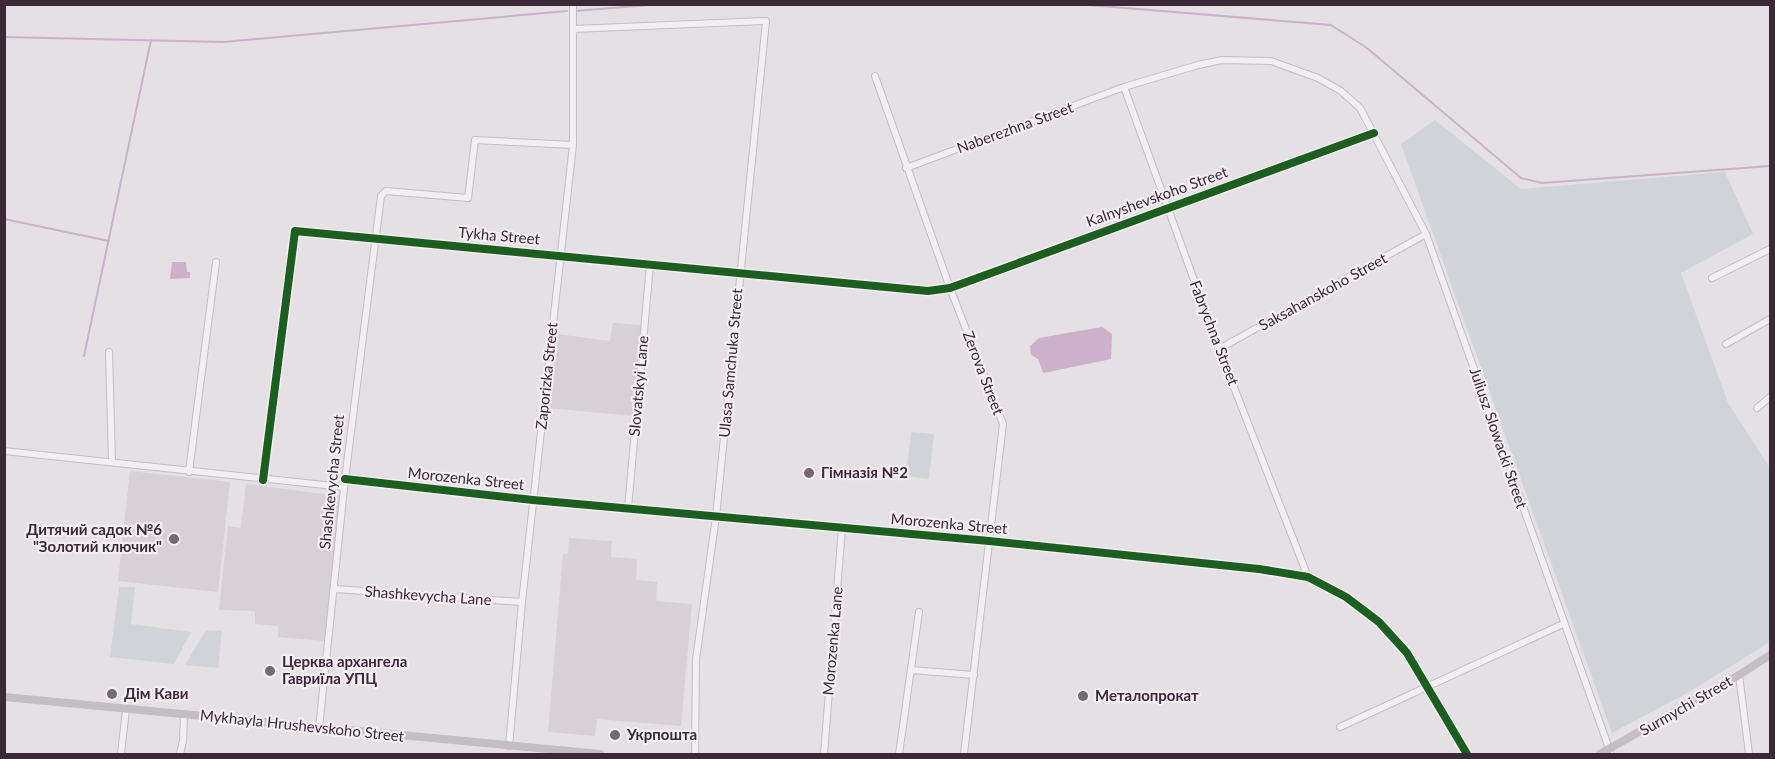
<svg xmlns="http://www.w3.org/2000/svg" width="1775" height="759" viewBox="0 0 1775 759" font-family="Lato,sans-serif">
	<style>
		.built { fill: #d7d0d7 }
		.green { fill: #d0d4d8 }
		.water { fill: #cdb0ca }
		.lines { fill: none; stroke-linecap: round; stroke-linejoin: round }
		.stream { stroke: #cdb0ca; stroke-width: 2 }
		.street-casing { stroke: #c2bec1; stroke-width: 8 }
		.street { stroke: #f1eff1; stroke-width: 6 }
		.secondary { stroke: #c4bec3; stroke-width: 8 }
		.cycleway-casing { stroke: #f4edf3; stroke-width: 11 }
		.cycleway { stroke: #1b5e20; stroke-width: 8 }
		.poi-dot { fill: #766973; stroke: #f4edf3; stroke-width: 2 }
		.labels { text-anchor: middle; stroke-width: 4.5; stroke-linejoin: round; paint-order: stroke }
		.street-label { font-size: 15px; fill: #3b2937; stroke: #f4edf3 }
		.poi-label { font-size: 15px; font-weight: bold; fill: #3b2937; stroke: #f4edf3; text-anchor: start }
	</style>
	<rect width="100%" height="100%" fill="#e4e0e3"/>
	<path class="built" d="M 613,323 L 642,325 L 634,416 L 549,408 L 557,334 L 610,341 Z
		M 130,471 L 230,482 L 218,592 L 118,581 Z
		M 246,484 L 340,496 L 325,641 L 278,637 L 278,626 L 255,624 L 255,611 L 219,610 L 228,526 L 241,528 Z
		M 569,538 L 612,541 L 611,557 L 637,559 L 636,580 L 657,582 L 656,601 L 692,604 L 681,726 L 597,719 L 595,736 L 548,732 L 563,554 L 568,554 Z"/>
	<path class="green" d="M 1435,120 L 1521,189 L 1725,172 L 1753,234 L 1681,273 L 1728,403 L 1770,468 L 1770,642 L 1689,692 L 1612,733 L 1401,144 Z
		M 911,432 L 934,434 L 929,479 L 906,476 Z
		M 119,587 L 135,587 L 131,624 L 191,632 L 174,664 L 110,657 Z
		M 206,630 L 222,631 L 218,668 L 185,665 Z"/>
	<path class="water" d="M 172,262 L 186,262 L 187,272 L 190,272 L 190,278 L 170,279 Z
		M 1102,327 L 1112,334 L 1111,359 L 1043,373 L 1038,359 L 1031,355 L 1030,346 L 1039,338 Z"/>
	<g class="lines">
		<path class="stream" d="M 1077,4 L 1331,25 L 1367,48 L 1521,178 L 1542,183 L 1770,166
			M 575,11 L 661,4
			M 4,37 L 223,42 L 567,11
			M 4,219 L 109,241
			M 84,356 L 151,40"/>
		<g class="street-casing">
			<path id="street" d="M 573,29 L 766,21 L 716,517 L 696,659 L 695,754
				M 875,76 L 950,288 L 1003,424 L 964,754
				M 1124,87 L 1219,349 L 1308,577
				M 906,168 L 1124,87 L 1198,65 L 1222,60 L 1271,61 L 1318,78 L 1341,91 L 1360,108 L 1426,234 L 1611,754
				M 1712,278 L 1770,249
				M 1726,344 L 1770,319
				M 1219,349 L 1426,234
				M 109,352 L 112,461
				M 1757,408 L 1770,397
				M 4,451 L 344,487
				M 189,472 L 216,262
				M 345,479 L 533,500 L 989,541 L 1259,569 L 1308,577 L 1346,597 L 1379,622 L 1407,653 L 1467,754
				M 263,480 L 295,231 L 928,291 L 950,288 L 1374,133
				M 628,508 L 650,265
				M 335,589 L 522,602
				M 911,670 L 974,675
				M 1739,675 L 1749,754
				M 1340,727 L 1563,624
				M 319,728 L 345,479 L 381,196 L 386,191 L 468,198 L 475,140 L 573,145
				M 509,746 L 522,602 L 573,145 L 573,4
				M 121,754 L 126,709
				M 180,754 L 183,741 L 184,715
				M 824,754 L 842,528
				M 899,754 L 919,612"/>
		</g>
		<use href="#street" class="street"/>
		<path class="secondary" d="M 4,697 L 600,754
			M 1600,754 L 1739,675 L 1770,655"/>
		<g class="cycleway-casing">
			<path id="cycleway" d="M 345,479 L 533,500 L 989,541 L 1259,569 L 1308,577 L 1346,597 L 1379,622 L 1407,653 L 1467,754
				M 263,480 L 295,231 L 928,291 L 950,288 L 1374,133"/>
		</g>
		<use href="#cycleway" class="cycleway"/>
	</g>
	<g class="poi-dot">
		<circle cx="809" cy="473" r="6"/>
		<circle cx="174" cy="539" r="6"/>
		<circle cx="270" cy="671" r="6"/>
		<circle cx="112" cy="694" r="6"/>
		<circle cx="1083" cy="696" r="6"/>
		<circle cx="615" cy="735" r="6"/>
	</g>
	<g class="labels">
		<g class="street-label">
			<text transform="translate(1015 128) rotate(-20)" y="5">Naberezhna Street</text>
			<text transform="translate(1157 197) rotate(-20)" y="5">Kalnyshevskoho Street</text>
			<text transform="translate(499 236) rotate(5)" y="5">Tykha Street</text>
			<text transform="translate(1323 292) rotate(-29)" y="5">Saksahanskoho Street</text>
			<text transform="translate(1214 333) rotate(69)" y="5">Fabrychna Street</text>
			<text transform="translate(731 363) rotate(-85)" y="5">Ulasa Samchuka Street</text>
			<text transform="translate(983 373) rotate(69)" y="5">Zerova Street</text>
			<text transform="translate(547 376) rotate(-84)" y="5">Zaporizka Street</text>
			<text transform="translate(639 386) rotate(-85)" y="5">Slovatskyi Lane</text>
			<text transform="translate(1498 438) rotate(71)" y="5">Juliusz Slowacki Street</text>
			<text transform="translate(466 479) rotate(6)" y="5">Morozenka Street</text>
			<text transform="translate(332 482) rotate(-84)" y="5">Shashkevycha Street</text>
			<text transform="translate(949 524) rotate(5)" y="5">Morozenka Street</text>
			<text transform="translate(428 596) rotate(4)" y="5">Shashkevycha Lane</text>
			<text transform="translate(833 641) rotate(-85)" y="5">Morozenka Lane</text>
			<text transform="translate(1686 706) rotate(-30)" y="5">Surmychi Street</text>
			<text transform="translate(302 726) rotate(6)" y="5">Mykhayla Hrushevskoho Street</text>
		</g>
		<g class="poi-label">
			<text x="821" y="478">Гімназія №2</text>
			<text x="162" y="535" text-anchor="end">Дитячий садок №6<tspan x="162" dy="17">"Золотий ключик"</tspan></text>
			<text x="282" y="667">Церква архангела<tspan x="282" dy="17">Гавриїла УПЦ</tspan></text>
			<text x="124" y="699">Дім Кави</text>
			<text x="1095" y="701">Металопрокат</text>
			<text x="627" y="740">Укрпошта</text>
		</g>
	</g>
	<rect width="1775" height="759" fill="none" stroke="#3b2937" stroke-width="12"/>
</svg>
